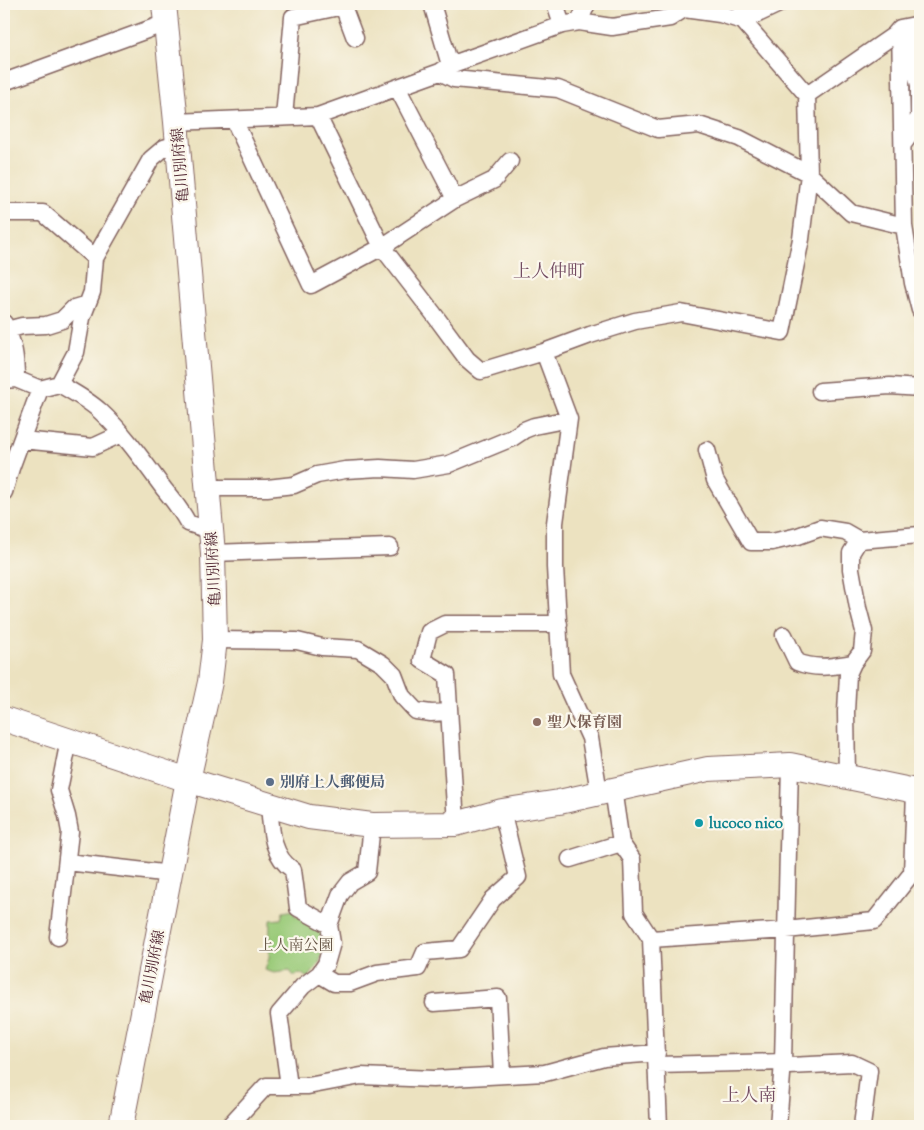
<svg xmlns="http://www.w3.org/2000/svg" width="924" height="1130" viewBox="0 0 924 1130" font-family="'Sorts Mill Goudy','Noto Serif JP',serif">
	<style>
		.green { fill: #9aca78; stroke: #727452 }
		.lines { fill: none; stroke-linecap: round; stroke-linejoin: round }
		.street-casing { stroke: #83635f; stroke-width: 19 }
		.secondary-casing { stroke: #83635f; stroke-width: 26 }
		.street { stroke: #fff; stroke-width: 16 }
		.secondary { stroke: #fff; stroke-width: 24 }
		.education-dot { fill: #8d6e63; stroke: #fbf7ec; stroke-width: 2 }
		.service-dot { fill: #5c6f8a; stroke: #fbf7ec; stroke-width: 2 }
		.culture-dot { fill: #0f9aa8; stroke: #fbf7ec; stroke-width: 2 }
		.labels { text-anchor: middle; stroke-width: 4.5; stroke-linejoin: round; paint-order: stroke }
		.street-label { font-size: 15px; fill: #4a1f2b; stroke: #fbf7ec }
		.education-label { font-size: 15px; font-weight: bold; fill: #785e54; stroke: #fbf7ec; text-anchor: start }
		.service-label { font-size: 15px; font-weight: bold; fill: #4e5e75; stroke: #fbf7ec; text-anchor: start }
		.culture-label { font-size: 15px; font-weight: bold; fill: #0d838f; stroke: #fbf7ec; text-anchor: start }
		.park-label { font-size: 15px; fill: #625242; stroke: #fbf7ec }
		.quarter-label { font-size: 18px; fill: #734c62; stroke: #fbf7ec }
	</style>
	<rect width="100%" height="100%" fill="#fbf7ec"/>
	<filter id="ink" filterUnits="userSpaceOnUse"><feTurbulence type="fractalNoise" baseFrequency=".02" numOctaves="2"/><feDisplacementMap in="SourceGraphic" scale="10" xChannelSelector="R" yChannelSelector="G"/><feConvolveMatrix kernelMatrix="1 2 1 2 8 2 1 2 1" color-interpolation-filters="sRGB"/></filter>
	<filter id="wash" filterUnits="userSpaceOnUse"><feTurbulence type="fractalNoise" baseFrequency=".0096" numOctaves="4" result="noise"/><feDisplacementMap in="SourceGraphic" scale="20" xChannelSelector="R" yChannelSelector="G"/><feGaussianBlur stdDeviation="1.12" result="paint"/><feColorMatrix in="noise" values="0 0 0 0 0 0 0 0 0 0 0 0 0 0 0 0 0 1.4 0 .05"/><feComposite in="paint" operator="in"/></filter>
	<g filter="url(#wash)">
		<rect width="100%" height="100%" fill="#ece2c0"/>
		<path class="green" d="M 294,910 L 295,916 L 304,918 L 321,931 C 325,954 323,960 308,978 L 300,973 L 294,976 L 290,971 L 274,973 L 265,970 L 269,958 L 270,920 L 281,919 L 283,912 Z"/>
	</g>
	<g filter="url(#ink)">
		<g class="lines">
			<g class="street-casing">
				<path id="street" d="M 432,4 L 450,65
					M 555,4 L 562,25
					M 579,22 L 587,4
					M 900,28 L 904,226 L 913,283 L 920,310
					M 440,72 L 450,65 L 562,25 L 579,22 L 612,27 L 670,18 L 684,9 L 720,14 L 743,21 L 779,4
					M 4,82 L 166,23
					M 807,95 L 894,35 L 900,28 L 920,24
					M 318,116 L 382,247 L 433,313 L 467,359 L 481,371 L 544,352
					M 284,117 L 293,17 L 343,6 L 355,38
					M 234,120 L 311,285 L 382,247 L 455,199 L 398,89
					M 176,122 L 318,116 L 440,72 L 454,79 L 558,89 L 658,129 L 699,125 L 739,138 L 809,174 L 851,213 L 904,226
					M 904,143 L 912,132 L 919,116 L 919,85 L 910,51 L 920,27
					M 455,199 L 494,180 L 510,161
					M 4,213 L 43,213 L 95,258
					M 4,323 C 14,343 16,357 16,379
					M 7,330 L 22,326 L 46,325 L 62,320 L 74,308 L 87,304
					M 4,380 L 16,379 L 40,389
					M 59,384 C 73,392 88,400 100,411 C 125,434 144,462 164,489 C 173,500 181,510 188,523 L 211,531
					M 820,391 L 890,386 L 920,388
					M 22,440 L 93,447 L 121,434
					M 707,450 L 715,480 L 751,542 L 772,542 L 798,536 L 820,528 L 845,532 L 859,540 L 920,535
					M 208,488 L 267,488 L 294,485 L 317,475 L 345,470 L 380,468 L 413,470 L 449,464 L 512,438 L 524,430 L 534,426 L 569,419
					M 4,492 L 11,468 L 40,389 L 59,384 L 76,352 L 82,318 L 92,292 L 95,258 L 151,159 L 164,148 L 178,144
					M 213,553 L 390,547
					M 784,635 L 797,662 C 817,670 833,666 853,663
					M 215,640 L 297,641 L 322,647 L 358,649 L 383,664 L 394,675 L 402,696 L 416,711 L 431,713 L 449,712
					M 847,777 L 846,712 L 848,674 L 853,663 L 862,651 L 864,631 L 858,608 L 851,569 L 851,553 L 859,540
					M 613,789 L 621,843 L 632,859 L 634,913 L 651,939 L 659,1126
					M 599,792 L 590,738 L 561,674 L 555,567 L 555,523 L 569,419 L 544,352 L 590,335 L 635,321 L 681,313 L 782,332 L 801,239 L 809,174 L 807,95 L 743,21 L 743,4
					M 269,804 C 271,828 271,856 293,870 L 298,908 L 329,925
					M 456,824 L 447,675 L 422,660 L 429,632 L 445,624 L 559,624
					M 570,859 L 621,843
					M 67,862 L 171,874
					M 58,937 L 70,832 L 67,816 L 59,790 L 69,740
					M 651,939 L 786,930 L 874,921 L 912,873 L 915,792
					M 319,974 L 334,983 L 350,983 L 377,973 L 418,968 L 425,952 L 459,949 L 493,899 L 518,877 L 502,811
					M 434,1003 L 498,998 L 502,1075
					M 657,1065 L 783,1062 L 789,1066 L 852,1063 L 869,1071 L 862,1126
					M 289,1086 L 279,1014 L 303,986 L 319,974 L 326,964 L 332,943 L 329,925 L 340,895 L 350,882 L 367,872 L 372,825
					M 229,1126 L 266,1086 L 308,1086 L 361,1076 L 433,1079 L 545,1073 L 604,1057 L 657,1053
					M 778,1126 L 783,1062 L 790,765"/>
			</g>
			<g class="secondary-casing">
				<path id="secondary" d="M 4,719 L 188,780 L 309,817 L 372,825 L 456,824 L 502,811 L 559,802 L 708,769 L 790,765 L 920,792
					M 121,1126 L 188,780 L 210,682 L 215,640 L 213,553 L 176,122 L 164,4"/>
			</g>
			<use href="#street" class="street"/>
			<use href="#secondary" class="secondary"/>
		</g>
	</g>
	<circle class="education-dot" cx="537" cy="722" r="5"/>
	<circle class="service-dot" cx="270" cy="782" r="5"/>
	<circle class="culture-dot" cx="699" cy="823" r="5"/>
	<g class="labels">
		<g class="street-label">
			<text transform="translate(180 165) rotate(-95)" y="5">亀川別府線</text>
			<text transform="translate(213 569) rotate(-93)" y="5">亀川別府線</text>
			<text transform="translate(152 967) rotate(-79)" y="5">亀川別府線</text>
		</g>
		<g class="education-label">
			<text x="547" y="727">聖人保育園</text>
		</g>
		<g class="service-label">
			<text x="280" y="787">別府上人郵便局</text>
		</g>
		<g class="culture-label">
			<text x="709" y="828">lucoco nico</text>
		</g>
		<g class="park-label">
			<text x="296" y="950">上人南公園</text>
		</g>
		<g class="quarter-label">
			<text x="549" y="277">上人仲町</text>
			<text x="749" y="1101">上人南</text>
		</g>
	</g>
	<rect width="924" height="1130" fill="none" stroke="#fbf7ec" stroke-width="20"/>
</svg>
